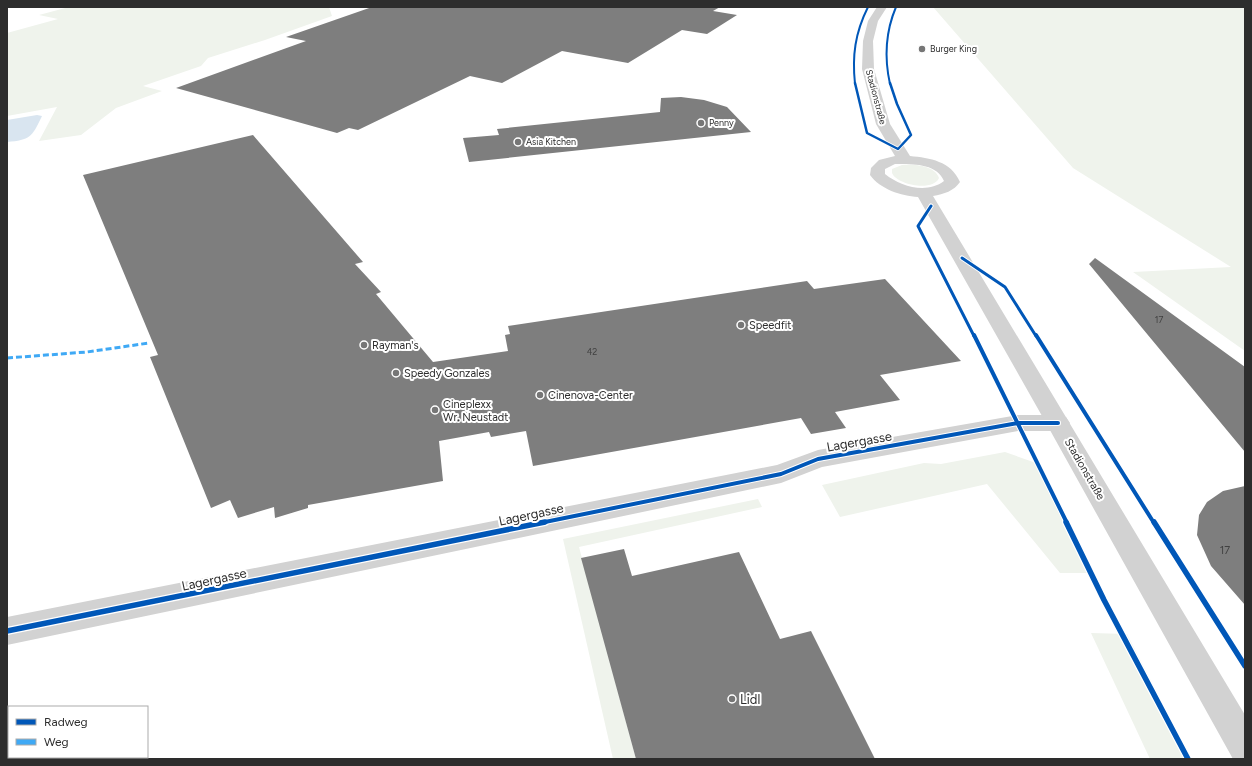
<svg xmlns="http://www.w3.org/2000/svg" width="1252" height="766" viewBox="0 0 1252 766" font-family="Figtree,sans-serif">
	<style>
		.green { fill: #eff3ec }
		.water { fill: #d9e5f0 }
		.building { fill: #7e7e7e }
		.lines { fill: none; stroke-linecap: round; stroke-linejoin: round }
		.minor { fill: #d2d2d2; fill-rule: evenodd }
		.tertiary { fill: #d2d2d2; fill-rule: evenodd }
		.quiet { stroke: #3fa9f5; stroke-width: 3; stroke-dasharray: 6 3; stroke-linecap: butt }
		.cycleway-far4-casing { stroke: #fff; stroke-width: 3 }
		.cycleway-far3-casing { stroke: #fff; stroke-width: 4 }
		.cycleway-far2-casing { stroke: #fff; stroke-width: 5 }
		.cycleway-far1-casing { stroke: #fff; stroke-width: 6 }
		.cycleway-casing { stroke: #fff; stroke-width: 8 }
		.cycleway-far4 { stroke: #0057b8; stroke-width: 2 }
		.cycleway-far3 { stroke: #0057b8; stroke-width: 2.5 }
		.cycleway-far2 { stroke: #0057b8; stroke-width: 3 }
		.cycleway-far1 { stroke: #0057b8; stroke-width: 4 }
		.cycleway { stroke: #0057b8; stroke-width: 5.5 }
		.poi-dot { fill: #767676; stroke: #fff; stroke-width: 1.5 }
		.labels { text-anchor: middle; stroke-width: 4; stroke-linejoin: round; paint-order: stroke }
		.far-poi-label { font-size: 9px; fill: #2d2d2d; stroke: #fff; text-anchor: start }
		.far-street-label { font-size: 9px; fill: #2d2d2d; stroke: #fff }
		.number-label { font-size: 9px; fill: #414141 }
		.poi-label { font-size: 11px; fill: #2d2d2d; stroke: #fff; text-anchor: start }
		.street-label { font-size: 11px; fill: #2d2d2d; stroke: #fff }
		.near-number-label { font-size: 11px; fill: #414141 }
		.near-street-label { font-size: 13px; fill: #2d2d2d; stroke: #fff }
		.near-poi-label { font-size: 13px; fill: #2d2d2d; stroke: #fff; text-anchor: start }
	</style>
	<rect width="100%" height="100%" fill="#fff"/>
	<path class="green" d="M 69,7 L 329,7 L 332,16 L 265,40 L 208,58 L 201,66 L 143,86 L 162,91 L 116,108 L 81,135 L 39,141 L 57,107 L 7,116 L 7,33 L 58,19 L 39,15 Z
		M 933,7 L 1245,7 L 1245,351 L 1133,272 L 1231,267 L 1073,168 Z
		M 902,165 C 913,164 935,165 939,178 C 933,192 897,185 892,173 L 892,169 Z
		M 1005,452 L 1036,463 L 1094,573 L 1060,573 L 987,484 L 840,517 L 822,485 L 924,463 L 941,464 Z
		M 758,499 L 762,507 L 579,547 L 636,759 L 613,759 L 563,539 Z
		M 1091,633 L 1127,634 L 1191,759 L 1150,759 Z"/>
	<path class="water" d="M 37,115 L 42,116 C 32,137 30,140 7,142 L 7,120 Z"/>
	<path class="building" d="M 372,7 L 720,7 L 713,11 L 737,15 L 707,34 L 682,30 L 628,63 L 562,51 L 502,83 L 470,76 L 358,130 L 349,128 L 337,133 L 176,88 L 306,41 L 286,37 Z
		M 681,97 L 704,100 L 727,107 L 751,132 L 469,162 L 463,138 L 499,135 L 497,129 L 660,112 L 661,98 Z
		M 253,135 L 363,262 L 355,264 L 381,292 L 376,294 L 433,362 L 508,351 L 505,335 L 510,334 L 508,326 L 807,281 L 814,289 L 885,279 L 961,361 L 880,375 L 900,400 L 835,412 L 846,428 L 811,434 L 801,418 L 533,466 L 526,431 L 491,437 L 489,432 L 439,441 L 443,481 L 308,505 L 308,508 L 275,518 L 274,507 L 238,518 L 230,500 L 211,508 L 150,357 L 158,355 L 83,175 Z
		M 1095,258 L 1245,367 L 1245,452 L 1089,264 Z
		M 1245,486 L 1245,605 L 1211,566 L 1197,535 L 1199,515 L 1207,502 L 1223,491 Z
		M 624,549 L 632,576 L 739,552 L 780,639 L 811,631 L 875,759 L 636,759 L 581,558 Z"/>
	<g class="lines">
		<path class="minor" d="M 1018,415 L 1058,415 L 1066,417 L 1070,423 L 1066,429 L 1058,431 L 1018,431 L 822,467 L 781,483 L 7,645 L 7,617 L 777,465 L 818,450 Z"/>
		<path class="tertiary" d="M 877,7 L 887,7 L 878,21 L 873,41 L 874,69 L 890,124 L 910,156 C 930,158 951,161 960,182 C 954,191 944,194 933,196 L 1245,715 L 1245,759 L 1233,759 L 1046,423 L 918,197 C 901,196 880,189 870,175 L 871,168 L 879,160 L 895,156 L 876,124 L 862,69 L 863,41 L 868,21 ZM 895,164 C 911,164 937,163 944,181 C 927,194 901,187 885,174 L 885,169 Z"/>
		<path class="quiet" d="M 7,358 L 87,352 L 149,343"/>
		<g class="cycleway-far4-casing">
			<path id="cycleway-far4" d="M 855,84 C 852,56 855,33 868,7
				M 890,84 C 884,57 885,33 896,7"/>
		</g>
		<g class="cycleway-far3-casing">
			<path id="cycleway-far3" d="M 855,83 L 867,133 L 898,149 L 911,135 L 897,104 L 890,83"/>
		</g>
		<g class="cycleway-far2-casing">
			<path id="cycleway-far2" d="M 931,206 L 918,226 L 974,336
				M 962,258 L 1005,287 L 1036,336"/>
		</g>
		<g class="cycleway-far1-casing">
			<path id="cycleway-far1" d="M 974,335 L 1067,523
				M 1036,335 L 1154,523
				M 540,523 L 781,474 L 818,459 L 1018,423 L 1058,423"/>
		</g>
		<g class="cycleway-casing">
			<path id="cycleway" d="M 1066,522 L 1104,600 L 1188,759
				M 1154,522 L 1245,666
				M 7,631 L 545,522"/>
		</g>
		<use href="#cycleway-far4" class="cycleway-far4"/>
		<use href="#cycleway-far3" class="cycleway-far3"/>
		<use href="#cycleway-far2" class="cycleway-far2"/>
		<use href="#cycleway-far1" class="cycleway-far1"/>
		<use href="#cycleway" class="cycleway"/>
	</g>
	<g class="poi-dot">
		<circle cx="922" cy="49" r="4"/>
		<circle cx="701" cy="123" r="4"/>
		<circle cx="518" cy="142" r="4"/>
		<circle cx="741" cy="325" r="4"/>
		<circle cx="364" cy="345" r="4"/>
		<circle cx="396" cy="373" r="4"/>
		<circle cx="540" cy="395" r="4"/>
		<circle cx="435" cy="410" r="4"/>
		<circle cx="732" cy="699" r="4"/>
	</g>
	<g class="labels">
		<g class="far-poi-label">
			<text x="930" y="52">Burger King</text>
			<text x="709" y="126">Penny</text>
			<text x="526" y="145">Asia Kitchen</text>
		</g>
		<g class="far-street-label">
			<text transform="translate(876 97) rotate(75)" y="3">Stadionstraße</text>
		</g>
		<g class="number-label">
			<text x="1159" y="323">17</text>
			<text x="592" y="355">42</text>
		</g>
		<g class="poi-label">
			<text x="749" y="329">Speedfit</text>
			<text x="372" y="349">Rayman's</text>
			<text x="404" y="377">Speedy Gonzales</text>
			<text x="548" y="399">Cinenova-Center</text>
			<text x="443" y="408">Cineplexx<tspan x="443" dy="13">Wr. Neustadt</tspan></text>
		</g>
		<g class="street-label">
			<text transform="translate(1085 469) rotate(60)" y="4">Stadionstraße</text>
		</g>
		<g class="near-number-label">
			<text x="1225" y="554">17</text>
		</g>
		<g class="near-street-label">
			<text transform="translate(859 441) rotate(-10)" y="5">Lagergasse</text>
			<text transform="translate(531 514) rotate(-12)" y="5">Lagergasse</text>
			<text transform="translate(214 579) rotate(-12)" y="5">Lagergasse</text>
		</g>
		<g class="near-poi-label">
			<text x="740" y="704">Lidl</text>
		</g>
	</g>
	<rect width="1252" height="766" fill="none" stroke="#2d2d2d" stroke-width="16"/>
	<rect x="8" y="706" width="140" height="52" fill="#ffffff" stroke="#ababab"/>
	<rect x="16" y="719" width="20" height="6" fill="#0057b8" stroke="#ababab"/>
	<text x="44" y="726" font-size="12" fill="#2d2d2d">Radweg</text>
	<rect x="16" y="739" width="20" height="6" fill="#3fa9f5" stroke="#ababab"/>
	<text x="44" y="746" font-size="12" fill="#2d2d2d">Weg</text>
</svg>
